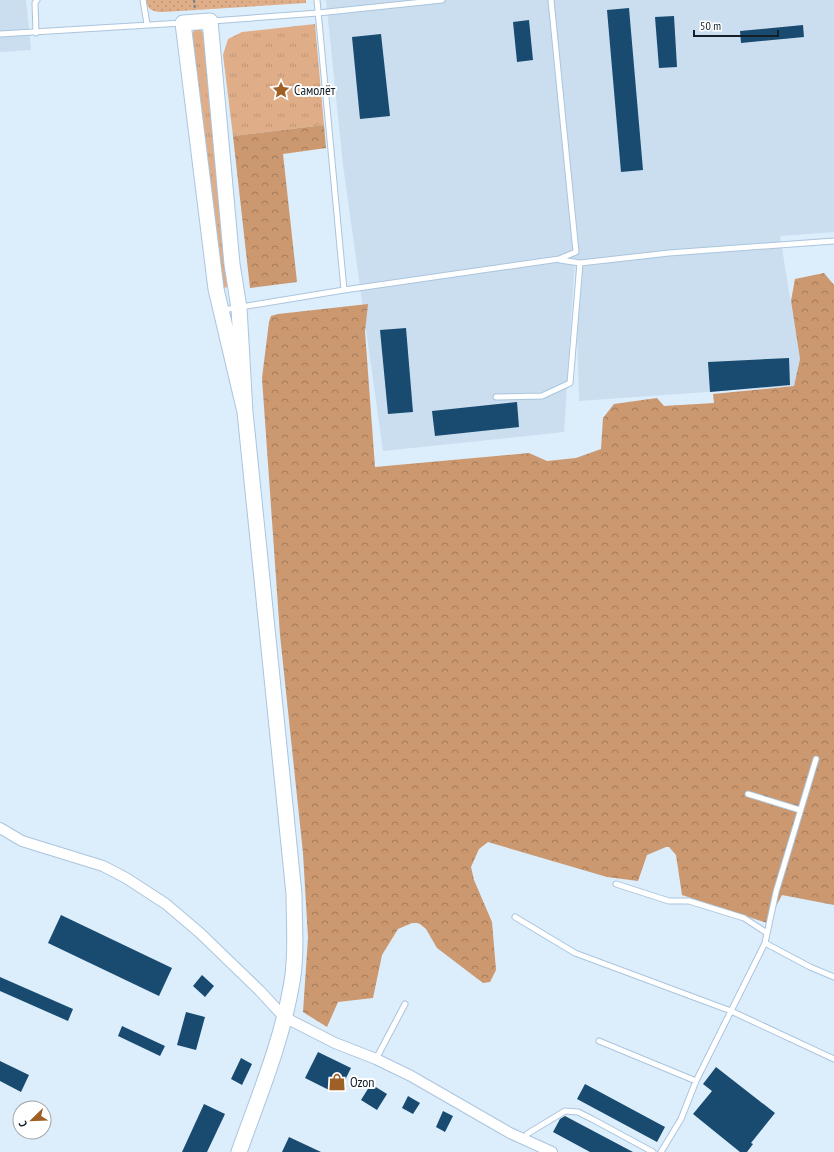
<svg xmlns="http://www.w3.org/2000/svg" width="834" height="1152" viewBox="0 0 834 1152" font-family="'PT Sans Narrow',sans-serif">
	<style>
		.built { fill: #cadef0 }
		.grass { fill: url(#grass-tufts) }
		.forest { fill: url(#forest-crowns) }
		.park { fill: url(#park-dots) }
		.building { fill: #194b70 }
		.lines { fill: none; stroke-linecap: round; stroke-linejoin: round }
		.lane-casing { stroke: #aac5dd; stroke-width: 7 }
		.street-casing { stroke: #aac5dd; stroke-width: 12 }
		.secondary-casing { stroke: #aac5dd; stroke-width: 17 }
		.path { stroke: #75838f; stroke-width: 2; stroke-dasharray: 3 2; stroke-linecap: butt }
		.lane { stroke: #fff; stroke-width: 5 }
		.street { stroke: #fff; stroke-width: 10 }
		.secondary { stroke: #fff; stroke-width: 15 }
		.labels { text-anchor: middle; stroke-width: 4; stroke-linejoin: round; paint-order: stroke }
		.poi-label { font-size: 14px; fill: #141f27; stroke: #fff; text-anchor: start }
	</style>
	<defs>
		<pattern id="grass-tufts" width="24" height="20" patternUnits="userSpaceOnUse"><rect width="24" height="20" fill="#dfae88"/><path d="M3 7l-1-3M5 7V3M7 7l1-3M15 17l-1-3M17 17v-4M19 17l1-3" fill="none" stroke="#be9575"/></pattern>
		<pattern id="forest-crowns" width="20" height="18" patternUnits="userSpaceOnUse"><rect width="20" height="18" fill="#cb986f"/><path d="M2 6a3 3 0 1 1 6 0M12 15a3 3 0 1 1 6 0" fill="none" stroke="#a47b5b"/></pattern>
		<pattern id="park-dots" width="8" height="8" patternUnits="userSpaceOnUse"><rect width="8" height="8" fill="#dfae88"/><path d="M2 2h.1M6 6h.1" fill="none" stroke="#be9575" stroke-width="1.8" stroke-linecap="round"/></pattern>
	</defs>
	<rect width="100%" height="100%" fill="#dcedfc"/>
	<path class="built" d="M 0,0 L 26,0 L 31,50 L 0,52 Z
		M 326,0 L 834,0 L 834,232 L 780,236 L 800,359 L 794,386 L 579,401 L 575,259 L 564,432 L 383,451 L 343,165 Z"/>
	<path class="grass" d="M 315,24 L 324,125 L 233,136 L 223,55 L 228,39 L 242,32 Z
		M 195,29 L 200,29 L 204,34 L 230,282 L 228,287 L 223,288 L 192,34 Z"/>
	<path class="forest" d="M 324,125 L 326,148 L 283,154 L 297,282 L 250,288 L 233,136 Z
		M 824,273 L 834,285 L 834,905 L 782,895 L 767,923 L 682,895 L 676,855 L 669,847 L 666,847 L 647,855 L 638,881 L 607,877 L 488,842 L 479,849 L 471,867 L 474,880 L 492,922 L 496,970 L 490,982 L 483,983 L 437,948 L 426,929 L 420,924 L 417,923 L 412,923 L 398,929 L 382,955 L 373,998 L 338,1002 L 327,1027 L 303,1012 L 308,938 L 303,853 L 280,635 L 262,378 L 269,322 L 271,316 L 278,314 L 368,304 L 365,332 L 375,467 L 529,453 L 547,461 L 576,458 L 601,449 L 603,418 L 614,404 L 657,398 L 664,406 L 714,403 L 713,394 L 794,386 L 800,359 L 791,301 L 795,279 Z"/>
	<path class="park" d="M 146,0 L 306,0 L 306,3 L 163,12 C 153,12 147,10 146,0 Z"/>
	<path class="building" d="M 629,8 L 643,170 L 621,172 L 607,10 Z
		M 674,16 L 677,67 L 659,68 L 655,17 Z
		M 529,20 L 533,60 L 517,62 L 513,22 Z
		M 803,25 L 804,37 L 741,43 L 740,31 Z
		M 381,34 L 390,116 L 360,119 L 352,37 Z
		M 406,328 L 413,412 L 388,414 L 380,330 Z
		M 789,358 L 790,385 L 710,392 L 708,362 Z
		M 517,402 L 519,427 L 435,436 L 432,411 Z
		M 61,915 L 172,968 L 159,996 L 48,943 Z
		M 202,975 L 214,986 L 205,997 L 193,986 Z
		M 0,977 L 73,1009 L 68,1021 L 0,991 Z
		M 186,1012 L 205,1017 L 196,1050 L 177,1045 Z
		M 122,1026 L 165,1046 L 160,1056 L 118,1036 Z
		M 318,1052 L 351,1068 L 341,1088 L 332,1083 L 329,1090 L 305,1078 Z
		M 241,1058 L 252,1064 L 242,1085 L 231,1079 Z
		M 0,1061 L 29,1075 L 21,1092 L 0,1081 Z
		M 716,1067 L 775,1113 L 751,1143 L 753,1144 L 747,1152 L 740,1152 L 693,1114 L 712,1091 L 703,1084 Z
		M 371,1084 L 387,1094 L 377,1110 L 361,1100 Z
		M 585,1084 L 665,1127 L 657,1142 L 577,1099 Z
		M 408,1096 L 420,1103 L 413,1114 L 402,1108 Z
		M 204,1104 L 225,1114 L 207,1152 L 182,1152 Z
		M 443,1111 L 453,1116 L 445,1132 L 436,1127 Z
		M 565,1116 L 633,1152 L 590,1152 L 553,1132 L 560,1119 Z
		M 289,1137 L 321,1152 L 282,1152 Z"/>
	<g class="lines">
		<g class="lane-casing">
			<path id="lane" d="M 143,0 L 147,24
				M 317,0 L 344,290
				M 212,21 L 318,13 L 442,0
				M 36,33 L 35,3 L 37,0
				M 0,34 L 182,23
				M 560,260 L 580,263 L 669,253 L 834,241
				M 223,310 L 344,290 L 559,259 L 576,252 L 551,0
				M 496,397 L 542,396 L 570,383 L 580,263
				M 748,794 L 800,810
				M 616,884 L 669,901 L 689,901 L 744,918 L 767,933
				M 515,917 L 575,953 L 731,1011 L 834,1059
				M 765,943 L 810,967 L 834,977
				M 599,1041 L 696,1081
				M 376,1059 L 405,1004
				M 524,1139 L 527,1134 L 565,1111 L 578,1112 L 592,1119 L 653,1152
				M 661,1152 L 681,1119 L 696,1081 L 765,943 L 776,892 L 816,759"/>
		</g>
		<g class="street-casing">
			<path id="street" d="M 0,828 L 22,841 L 103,866 L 126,878 L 166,904 L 200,933 L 260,991 L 284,1017 L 335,1043 L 376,1059 L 411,1076 L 510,1133 L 552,1152"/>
		</g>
		<g class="secondary-casing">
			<path id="secondary" d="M 239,1152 C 259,1096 282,1041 292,982 C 297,953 294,923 294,894 L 245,412 L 239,308 L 232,264 L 210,21 L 183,23 L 216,289 L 245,412"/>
		</g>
		<path class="path" d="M 194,0 L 195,9"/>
		<use href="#lane" class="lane"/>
		<use href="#street" class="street"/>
		<use href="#secondary" class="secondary"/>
	</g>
	<defs>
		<g id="sight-bare" transform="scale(1.38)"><path d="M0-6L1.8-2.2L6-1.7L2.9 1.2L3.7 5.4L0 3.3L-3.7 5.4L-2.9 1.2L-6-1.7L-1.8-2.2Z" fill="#9f6027" stroke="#fff" stroke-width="2.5" paint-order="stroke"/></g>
		<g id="shop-bare" transform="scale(1.38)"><path d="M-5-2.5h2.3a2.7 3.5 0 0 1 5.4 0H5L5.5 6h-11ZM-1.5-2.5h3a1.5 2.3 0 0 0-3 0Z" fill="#9f6027" stroke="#fff" stroke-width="2.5" paint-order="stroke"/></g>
	</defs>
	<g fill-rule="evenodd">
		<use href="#sight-bare" x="281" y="90"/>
		<use href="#shop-bare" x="337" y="1082"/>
	</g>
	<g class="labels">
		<g class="poi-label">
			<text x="294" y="95">Самолёт</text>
			<text x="350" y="1087">Ozon</text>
		</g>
	</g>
	<g transform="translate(32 1120) rotate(247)"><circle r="19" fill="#ffffff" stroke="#a1a5a9"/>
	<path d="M0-3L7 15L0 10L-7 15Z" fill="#9f6027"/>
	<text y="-6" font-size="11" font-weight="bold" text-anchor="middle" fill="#141f27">С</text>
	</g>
	<path d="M694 30v6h84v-6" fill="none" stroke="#141f27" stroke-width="2"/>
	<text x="700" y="30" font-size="12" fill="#141f27" stroke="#ffffff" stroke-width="3" paint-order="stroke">50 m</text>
</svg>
